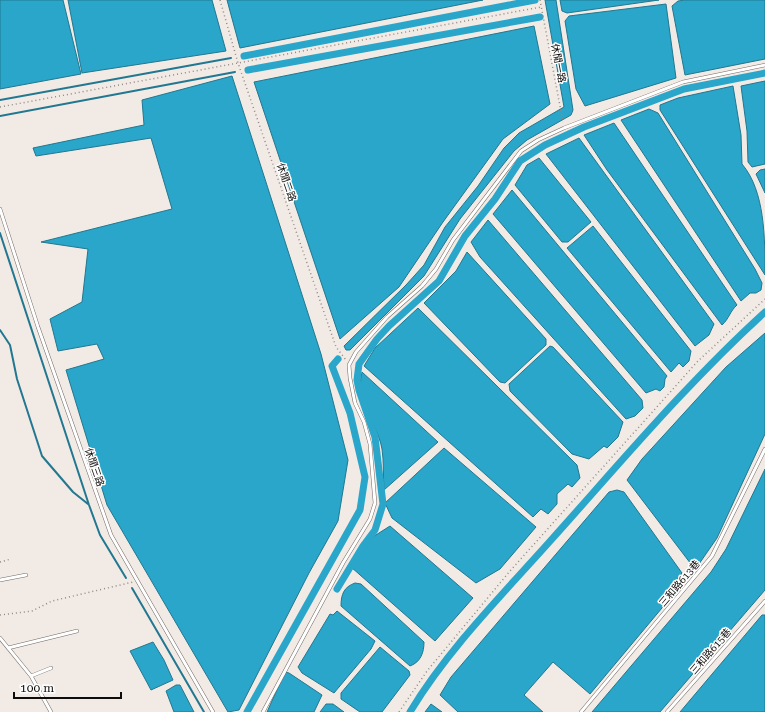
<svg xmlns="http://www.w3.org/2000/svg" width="765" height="712" viewBox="0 0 765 712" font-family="'Roboto Serif','Noto Sans TC',serif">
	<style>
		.water { fill: #29a6c9; stroke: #217890 }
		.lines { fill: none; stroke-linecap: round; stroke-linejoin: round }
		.stream { stroke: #217890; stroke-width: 2 }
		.canal { stroke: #29a6c9; stroke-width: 7 }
		.service-casing { stroke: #706a65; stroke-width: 4 }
		.path { stroke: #8f8a86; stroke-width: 1.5; stroke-dasharray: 1 3; stroke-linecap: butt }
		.service { stroke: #fff; stroke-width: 3 }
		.labels { text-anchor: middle; stroke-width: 3; stroke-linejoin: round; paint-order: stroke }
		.street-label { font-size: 10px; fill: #0e0c0a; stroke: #fff }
	</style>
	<rect width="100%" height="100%" fill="#f2eae5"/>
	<path class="water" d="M 0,0 L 63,0 L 81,74 L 0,89 Z
		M 68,0 L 212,0 L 226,51 L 82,73 Z
		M 227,0 L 483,0 L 240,48 Z
		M 545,0 L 556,0 L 573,110 L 571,115 L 527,140 L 514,151 L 460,219 L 424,276 L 350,350 L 346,350 L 344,346 L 406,285 L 424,265 L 445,227 L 478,186 L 504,148 L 519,133 L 564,107 Z
		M 560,0 L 659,0 L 567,13 L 562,11 Z
		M 685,0 L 765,0 L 765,59 L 685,75 L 672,6 L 678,1 Z
		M 666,4 L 676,78 L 585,106 L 576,89 L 565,21 L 569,16 Z
		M 534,26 L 550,104 L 503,139 L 443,222 L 399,287 L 340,339 L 254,82 Z
		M 232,76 L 321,354 L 348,460 L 338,521 L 309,573 L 239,710 L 228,712 L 107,505 L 66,370 L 104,359 L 97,344 L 58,351 L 50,319 L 82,302 L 88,249 L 41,242 L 172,209 L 151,138 L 36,156 L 33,148 L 144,125 L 142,100 Z
		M 765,81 L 765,164 L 752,167 L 748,162 L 747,131 L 741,86 Z
		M 733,86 L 741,135 L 742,164 C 765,191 765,238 765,275 L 660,110 L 660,105 L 678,98 Z
		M 649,109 L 658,113 L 755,269 L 762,283 L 761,290 L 756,293 L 750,293 L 741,301 L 621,120 Z
		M 614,123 L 737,305 C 730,311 729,319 722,325 L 607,170 L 584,135 Z
		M 579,138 L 714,324 L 709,335 L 695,346 L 546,154 Z
		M 539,158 L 591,222 L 568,242 L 562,242 L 515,185 L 527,165 Z
		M 765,169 L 765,193 L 756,174 L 760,170 Z
		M 512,190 L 667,376 L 665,379 L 664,387 L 660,391 L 656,389 L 646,393 L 493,214 Z
		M 488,220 L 642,400 L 643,408 L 635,416 L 626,419 L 480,257 L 471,242 Z
		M 593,226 L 691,351 L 689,361 L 683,367 L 679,363 L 671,372 L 567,248 Z
		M 467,252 L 546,339 L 546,345 L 505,383 L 500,382 L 424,303 L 456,271 Z
		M 418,308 L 577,465 L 580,478 L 572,487 L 568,484 L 557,494 L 557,504 L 548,514 L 541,509 L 533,517 L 364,366 L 375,348 Z
		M 765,333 L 765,434 L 717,538 L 699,564 L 694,568 L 627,480 L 642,459 L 726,367 Z
		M 550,346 L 553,347 L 623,422 L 618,437 L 607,448 L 604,446 L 589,459 L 572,454 L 510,391 L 509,384 Z
		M 362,372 L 438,442 L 384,490 C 383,476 384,462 382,449 C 377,421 354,406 362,372 Z
		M 444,448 L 536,527 L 500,569 L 476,583 L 392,518 L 385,503 Z
		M 765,469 L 765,590 L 660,712 L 592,712 L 711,572 L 726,549 Z
		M 617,490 L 624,492 L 682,573 L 665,595 L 667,602 L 590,694 L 553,662 L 524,695 L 543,712 L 458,712 L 440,695 L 451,677 L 609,492 Z
		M 390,526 L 473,598 L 435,641 L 351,567 L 368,540 Z
		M 355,583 L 361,584 L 424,642 C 424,652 421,662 410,666 L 341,606 C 341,594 344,587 355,583 Z
		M 337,611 L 375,641 L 371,649 L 334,693 L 302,673 L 298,667 L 330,614 L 333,615 Z
		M 762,615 L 765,615 L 765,712 L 680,712 Z
		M 153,642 L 164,660 L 173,680 L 151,690 L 130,651 Z
		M 380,647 L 409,671 L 410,675 L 382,712 L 360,712 L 341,699 L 341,693 Z
		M 285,672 L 289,673 L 322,695 L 314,712 L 267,712 Z
		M 176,685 L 180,685 L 194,712 L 174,712 L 166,691 Z
		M 326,704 L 333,704 L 344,712 L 320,712 Z
		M 431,704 L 442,712 L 425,712 Z"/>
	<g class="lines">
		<path class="stream" d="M 242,56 L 244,56
			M 246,70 L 248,70
			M 0,100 L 231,58
			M 0,116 L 235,72
			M 0,233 L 89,505 L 100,535 L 126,578
			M 0,330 L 10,345 L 17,379 L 42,456 L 73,492 L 88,504
			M 132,588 L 204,712"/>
		<path class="canal" d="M 244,56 L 535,0
			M 248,70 L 540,17
			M 337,589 L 363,546 L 375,530 L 383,504 L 375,437 L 359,390 L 357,380 L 359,364 L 377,339 L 389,326 L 439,281 L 465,236 L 495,199 L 520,161 L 545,145 L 584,127 L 684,89 L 765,73
			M 247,712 L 360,510 L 365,477 L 350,413 L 332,366 L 338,359
			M 410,712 C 448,649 503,594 552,539 C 621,462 688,382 765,312"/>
		<g class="service-casing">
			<path id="service" d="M 0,209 L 38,327 L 111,535 L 213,712
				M 0,580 L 26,575
				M 0,638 L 31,676 L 51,712
				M 8,648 L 77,631
				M 31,676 L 51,668
				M 263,712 L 343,563 L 370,519 L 375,503 L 370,444 L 364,422 L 355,403 L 350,378 L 349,365 L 356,352 L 387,317 L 422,286 L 436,269 L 453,240 L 521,151 L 538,140 L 564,128 L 683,82 L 765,65
				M 581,712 L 712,556 L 765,449
				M 667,712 L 765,601"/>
		</g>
		<path class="path" d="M 220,0 L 238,63 L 336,347 L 346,360
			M 540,0 L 563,122
			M 0,107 L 541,7
			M 0,562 L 11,559
			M 0,615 L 32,611 L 52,601 L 133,582
			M 399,712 L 427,671 L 510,571 L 698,361 L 765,299"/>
		<use href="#service" class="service"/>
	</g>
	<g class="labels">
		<g class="street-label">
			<text transform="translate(559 63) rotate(79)" y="4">休閒一路</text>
			<text transform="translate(287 182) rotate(71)" y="4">休閒二路</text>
			<text transform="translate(95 467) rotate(71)" y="4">休閒三路</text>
			<text transform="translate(679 583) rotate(-50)" y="4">三和路613巷</text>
			<text transform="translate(710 651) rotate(-49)" y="4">三和路615巷</text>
		</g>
	</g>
	<path d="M14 692v6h107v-6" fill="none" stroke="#0e0c0a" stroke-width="2"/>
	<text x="20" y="692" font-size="12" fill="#0e0c0a" stroke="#ffffff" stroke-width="3" paint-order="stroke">100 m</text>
</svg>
